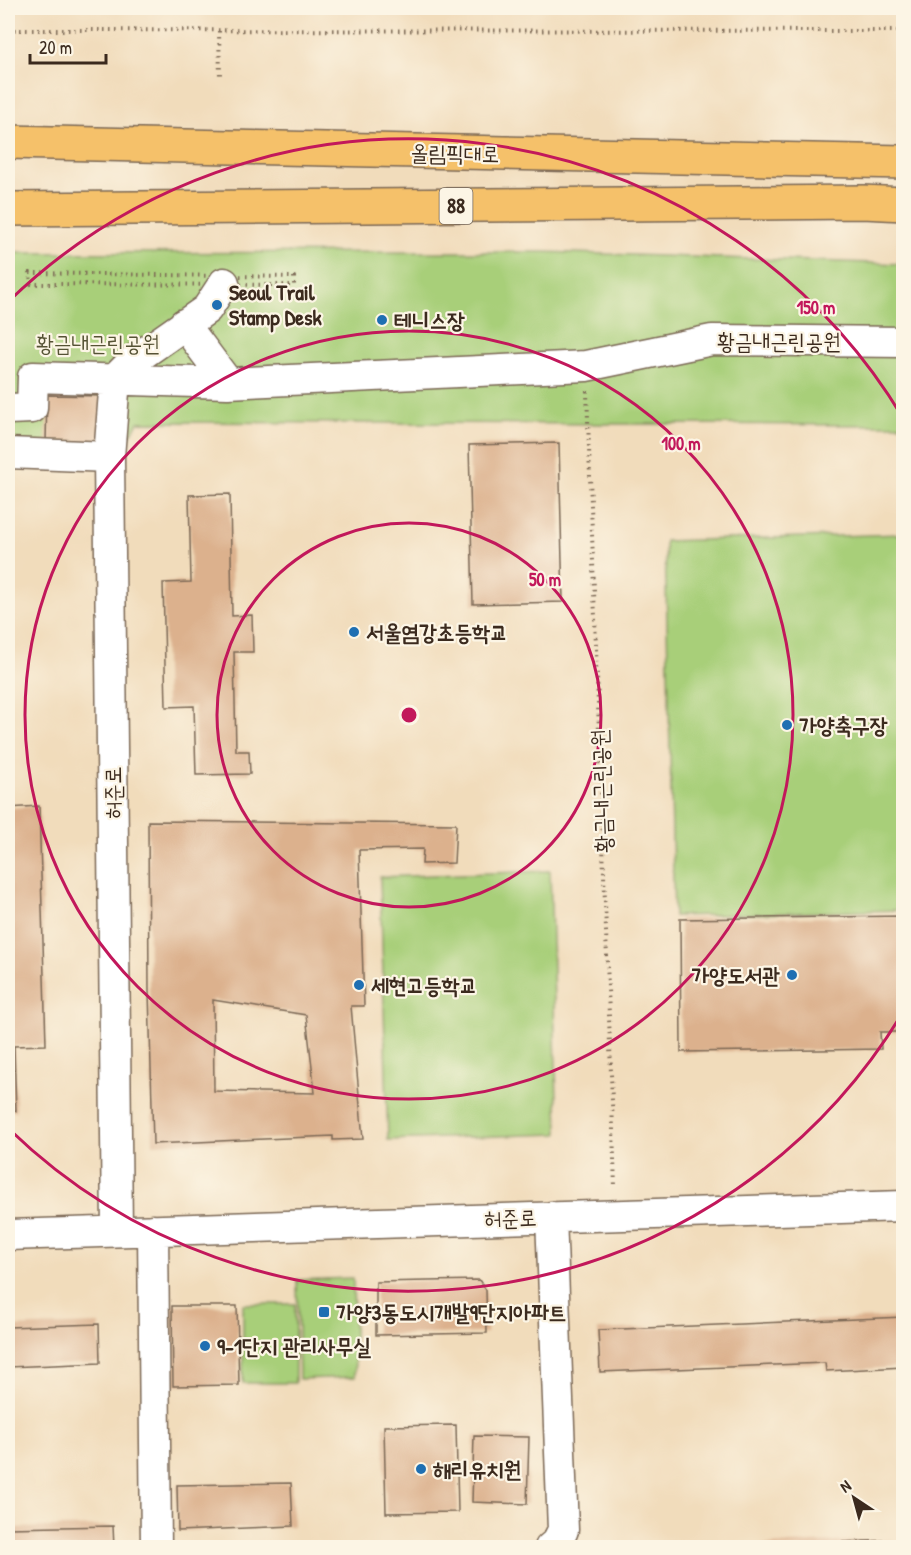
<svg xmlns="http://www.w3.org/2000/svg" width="911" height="1555" viewBox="0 0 911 1555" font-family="'Patrick Hand','Poor Story',sans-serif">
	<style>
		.green { fill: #a8cf79; stroke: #727c4c; stroke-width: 1.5 }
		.building { fill: #dcb18d; fill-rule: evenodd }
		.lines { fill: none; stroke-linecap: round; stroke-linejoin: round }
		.minor-casing { stroke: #7b6855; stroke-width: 33 }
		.highway-casing { stroke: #7b6855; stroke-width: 36 }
		.path { stroke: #7b6855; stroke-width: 4; stroke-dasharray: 1.5 4.5; stroke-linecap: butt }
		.minor { stroke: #fff; stroke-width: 30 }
		.highway { stroke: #f5c16b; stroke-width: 33 }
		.ring { fill: none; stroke: #c2185b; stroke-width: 3 }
		.poi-dot { fill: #1f6fb2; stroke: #fcf5e5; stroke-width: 2 }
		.labels { text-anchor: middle; stroke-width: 4.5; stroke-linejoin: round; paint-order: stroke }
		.shield { fill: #fcf5e5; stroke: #75675a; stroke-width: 1.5 }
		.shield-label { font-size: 21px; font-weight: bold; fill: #3b2a1e }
		.street-label { font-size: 22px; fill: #3b2a1e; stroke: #fcf5e5 }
		.poi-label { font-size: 22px; font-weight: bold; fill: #3b2a1e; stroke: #fcf5e5; text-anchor: start }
		.park-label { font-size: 22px; fill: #565335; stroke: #fcf5e5 }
		.centre { fill: #c2185b; stroke: #fcf5e5; stroke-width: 3 }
		.ring-label { font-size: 18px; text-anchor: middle; font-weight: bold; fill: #c2185b; stroke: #fcf5e5; stroke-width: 4.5; stroke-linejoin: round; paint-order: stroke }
	</style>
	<rect width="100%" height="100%" fill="#fcf5e5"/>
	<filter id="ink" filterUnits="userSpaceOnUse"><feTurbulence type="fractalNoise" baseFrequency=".0167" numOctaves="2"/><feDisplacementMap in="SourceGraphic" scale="12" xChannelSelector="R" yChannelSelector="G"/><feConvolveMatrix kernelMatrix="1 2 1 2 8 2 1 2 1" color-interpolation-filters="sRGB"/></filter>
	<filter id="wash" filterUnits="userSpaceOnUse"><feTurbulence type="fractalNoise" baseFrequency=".008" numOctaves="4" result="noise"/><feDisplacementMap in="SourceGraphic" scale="24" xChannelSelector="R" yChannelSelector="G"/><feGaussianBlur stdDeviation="1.35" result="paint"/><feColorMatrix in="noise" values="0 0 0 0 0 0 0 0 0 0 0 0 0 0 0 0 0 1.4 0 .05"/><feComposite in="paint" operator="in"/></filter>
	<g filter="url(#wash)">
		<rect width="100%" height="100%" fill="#f1dcbb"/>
		<path class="green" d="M 543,252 L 903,264 L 903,425 L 138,422 L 123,449 L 8,447 L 8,253 Z
			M 903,534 L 903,910 L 674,916 L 665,541 Z
			M 550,871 L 558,1134 L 388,1140 L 380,877 Z
			M 353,1278 L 355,1377 L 299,1379 L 297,1280 Z
			M 243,1304 L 295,1304 L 295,1383 L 243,1383 Z"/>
		<g id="blocks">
			<path class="building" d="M 47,395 L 103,396 L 102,443 L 46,442 Z
				M 559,443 L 563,602 L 473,604 L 469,445 Z
				M 230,494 L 232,616 L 252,615 L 253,652 L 234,652 L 236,751 L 249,751 L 250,774 L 196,775 L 194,706 L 166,707 L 163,583 L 191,582 L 189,495 Z
				M 39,806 L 46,1045 L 14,1046 L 16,1111 L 8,1111 L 8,808 Z
				M 148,821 L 456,824 L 454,863 L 422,864 L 423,849 L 359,850 L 364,1006 L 351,1006 L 363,1139 L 333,1140 L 333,1136 L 153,1144 L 149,991 ZM 213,1000 L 306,1015 L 315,1093 L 214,1091 Z
				M 904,916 L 904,1032 L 880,1032 L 881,1049 L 681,1052 L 680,919 Z
				M 479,1280 L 486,1290 L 487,1333 L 376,1335 L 376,1282 Z
				M 172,1306 L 237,1306 L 239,1385 L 173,1386 Z
				M 904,1317 L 904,1367 L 826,1371 L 825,1363 L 600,1372 L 598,1330 Z
				M 99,1324 L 100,1363 L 8,1367 L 8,1327 Z
				M 456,1425 L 458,1512 L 386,1513 L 384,1426 Z
				M 474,1436 L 529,1437 L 527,1504 L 472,1502 Z
				M 291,1483 L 293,1526 L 178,1531 L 177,1485 Z
				M 113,1526 L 114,1548 L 8,1548 L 8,1528 Z
				M 892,1540 L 892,1548 L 736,1548 L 736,1546 Z"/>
		</g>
	</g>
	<g filter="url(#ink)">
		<use href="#blocks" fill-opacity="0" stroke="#7b6855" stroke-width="1.5"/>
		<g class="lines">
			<g class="minor-casing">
				<path id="minor" d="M 184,324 L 228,383
					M 8,409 L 32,408 L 33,377 L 228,383 L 586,366 L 712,340 L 904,342
					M 8,453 L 109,457 L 117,1231
					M 109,457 L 115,379 L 134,360 L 207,309 L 224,283
					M 153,1230 L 156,1548
					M 8,1235 L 904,1206
					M 550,1548 L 557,1542 L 563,1530 L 551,1217"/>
			</g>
			<g class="highway-casing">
				<path id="highway" d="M 8,142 L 904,162
					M 8,209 L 863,202 L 904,204"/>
			</g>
			<path class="path" d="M 8,30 L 904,31
				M 219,31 L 220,77
				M 30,273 L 294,277 L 294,285 L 31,284 Z
				M 587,391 L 615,1187"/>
			<use href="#minor" class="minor"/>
			<use href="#highway" class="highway"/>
		</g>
	</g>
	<g class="ring">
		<circle cx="409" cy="715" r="192"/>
		<circle cx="409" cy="715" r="384"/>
		<path d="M903 1012A576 576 0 0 1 9 1129M9 301A576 576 0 0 1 903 418"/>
	</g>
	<g class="poi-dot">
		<circle cx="217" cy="305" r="6"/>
		<circle cx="382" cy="320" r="6"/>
		<circle cx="354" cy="632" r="6"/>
		<circle cx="787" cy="725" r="6"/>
		<circle cx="792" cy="975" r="6"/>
		<circle cx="359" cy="985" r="6"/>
		<rect x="318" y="1306" width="12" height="12" rx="3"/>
		<circle cx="205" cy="1346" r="6"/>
		<circle cx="421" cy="1469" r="6"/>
	</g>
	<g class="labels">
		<rect class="shield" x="439.5" y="188" width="33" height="36" rx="4.5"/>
		<g class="shield-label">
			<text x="456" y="213">88</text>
		</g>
		<g class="street-label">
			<text transform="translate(455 153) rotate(1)" y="8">올림픽대로</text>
			<text x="779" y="349">황금내근린공원</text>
			<text transform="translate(601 791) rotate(-92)" y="8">황금내근린공원</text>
			<text transform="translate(113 793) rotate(-91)" y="8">허준로</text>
			<text transform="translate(510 1218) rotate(-2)" y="8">허준로</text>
		</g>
		<g class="poi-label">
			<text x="229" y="300">Seoul Trail<tspan x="229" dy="25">Stamp Desk</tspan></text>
			<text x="394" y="328">테니스장</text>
			<text x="366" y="640">서울염강초등학교</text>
			<text x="799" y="733">가양축구장</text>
			<text x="780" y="983" text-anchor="end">가양도서관</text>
			<text x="371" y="993">세현고등학교</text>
			<text x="336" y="1320">가양3동도시개발9단지아파트</text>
			<text x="217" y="1354">9-1단지 관리사무실</text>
			<text x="433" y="1477">해리유치원</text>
		</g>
		<g class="park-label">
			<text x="98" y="351">황금내근린공원</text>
		</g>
	</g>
	<circle cx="409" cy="715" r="9" class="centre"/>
	<g class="ring-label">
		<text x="816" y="314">150 m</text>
		<text x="681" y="450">100 m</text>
		<text x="545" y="586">50 m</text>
	</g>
	<rect width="911" height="1555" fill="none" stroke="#fcf5e5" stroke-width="30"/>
	<g transform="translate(854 1498) rotate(324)" stroke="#fcf5e5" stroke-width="4.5" paint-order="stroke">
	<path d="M0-4.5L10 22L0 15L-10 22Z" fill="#3b2a1e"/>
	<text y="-9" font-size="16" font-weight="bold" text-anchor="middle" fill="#3b2a1e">N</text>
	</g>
	<path d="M30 54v9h76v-9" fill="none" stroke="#3b2a1e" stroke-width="3"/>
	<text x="39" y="54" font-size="18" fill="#3b2a1e" stroke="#fcf5e5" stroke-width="4.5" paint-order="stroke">20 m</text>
</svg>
